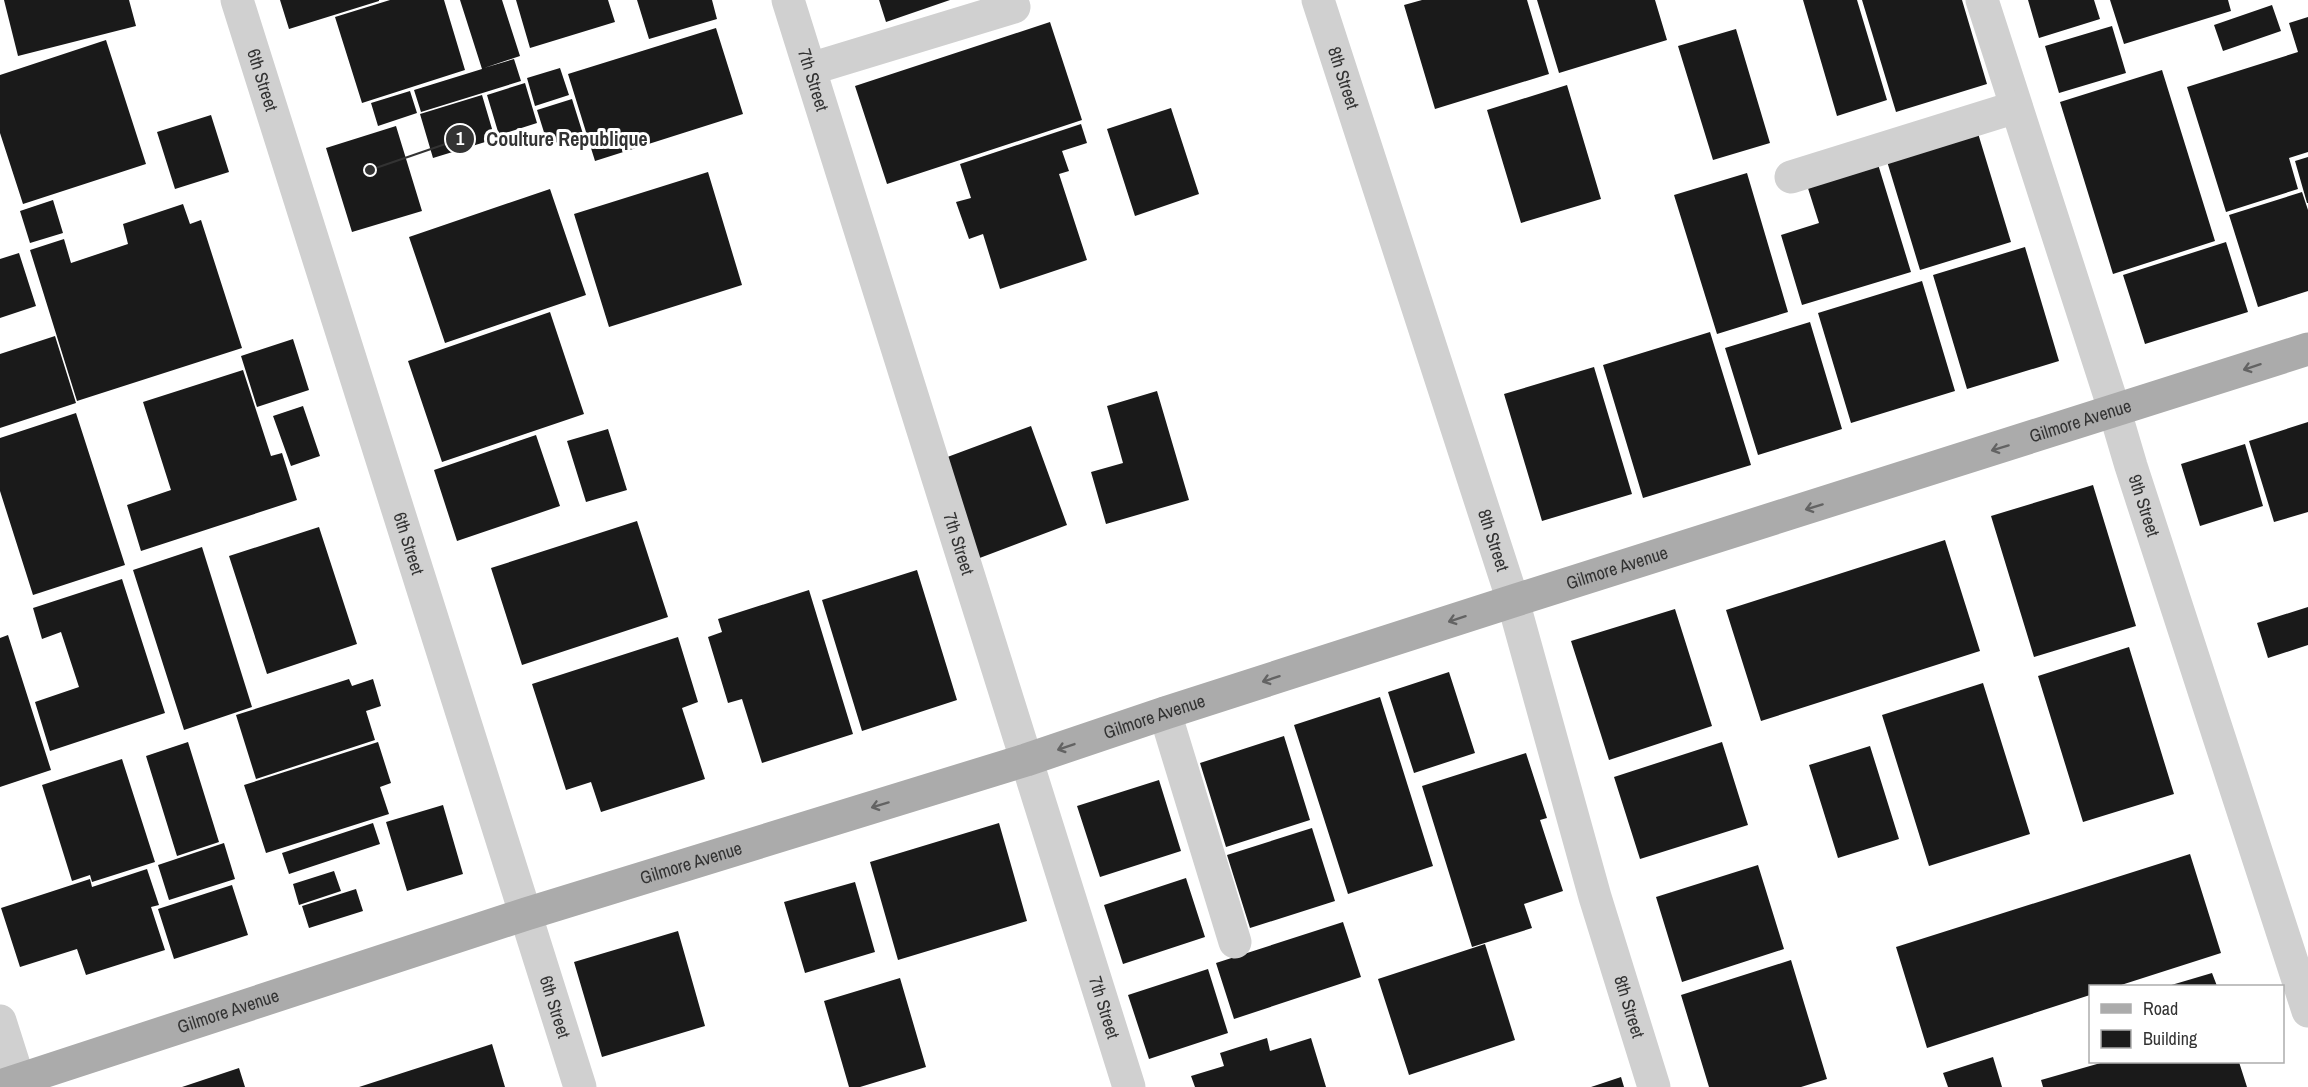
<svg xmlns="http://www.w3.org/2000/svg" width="2308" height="1087" viewBox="0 0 2308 1087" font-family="'Archivo Narrow',sans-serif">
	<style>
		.building { fill: #1a1a1a }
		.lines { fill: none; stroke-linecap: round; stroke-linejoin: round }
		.minor { stroke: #d0d0d0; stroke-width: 33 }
		.major { stroke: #ababab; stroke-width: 33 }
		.oneway { stroke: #636363 }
		.labels { text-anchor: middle; stroke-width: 6; stroke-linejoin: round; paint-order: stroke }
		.street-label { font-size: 18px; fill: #333; stroke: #fff }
		.leader { fill: none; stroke: #333; stroke-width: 2 }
		.callout-dot { fill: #333; stroke: #fff; stroke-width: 2 }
		.mark-label { font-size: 18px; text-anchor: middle; font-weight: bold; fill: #fff }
		.callout-label { font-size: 20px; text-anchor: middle; font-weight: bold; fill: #333; stroke: #fff; stroke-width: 6; stroke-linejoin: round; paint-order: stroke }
	</style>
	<rect width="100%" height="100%" fill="#fff"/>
	<path class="building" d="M 4,0 L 129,0 L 136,26 L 18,56 Z
		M 280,0 L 379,0 L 379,1 L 289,29 Z
		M 390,0 L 444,0 L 465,70 L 362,103 L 335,17 Z
		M 460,0 L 502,0 L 520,56 L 484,68 L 514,59 L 521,81 L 421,112 L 414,90 L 482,69 Z
		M 516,0 L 608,0 L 615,22 L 530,48 Z
		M 637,0 L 712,0 L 717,19 L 649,39 Z
		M 879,0 L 950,0 L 886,22 Z
		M 1422,0 L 1527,0 L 1549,74 L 1435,109 L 1404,5 Z
		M 1537,0 L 1655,0 L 1667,40 L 1559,73 Z
		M 1803,0 L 1857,0 L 1887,100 L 1837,116 Z
		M 1862,0 L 1962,0 L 1987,84 L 1896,112 Z
		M 2028,0 L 2094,0 L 2100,19 L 2039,38 Z
		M 2110,0 L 2228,0 L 2231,11 L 2124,44 Z
		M 2272,5 L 2281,31 L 2223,51 L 2214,25 Z
		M 2308,17 L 2308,152 L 2289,158 L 2298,189 L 2226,212 L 2187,87 L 2298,52 L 2289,23 Z
		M 1050,22 L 1082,120 L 887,184 L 855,86 Z
		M 2112,26 L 2126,73 L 2059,93 L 2045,46 Z
		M 716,28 L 743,114 L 595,161 L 568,74 Z
		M 1736,29 L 1770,143 L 1713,160 L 1678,46 Z
		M 106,40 L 146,164 L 23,204 L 0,133 L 0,75 Z
		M 560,68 L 569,95 L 535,106 L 527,78 Z
		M 2162,70 L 2215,241 L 2113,274 L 2060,102 Z
		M 525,83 L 537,123 L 499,135 L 487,95 Z
		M 1567,85 L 1601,199 L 1521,223 L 1487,110 Z
		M 410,91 L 417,113 L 378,126 L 371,103 Z
		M 482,95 L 495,139 L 433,158 L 420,114 Z
		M 572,99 L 583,134 L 548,145 L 537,110 Z
		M 1171,108 L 1199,194 L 1135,216 L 1107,129 Z
		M 211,115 L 229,172 L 175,189 L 157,132 Z
		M 1081,124 L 1087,143 L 1062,151 L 1069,171 L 1059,174 L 1087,260 L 1000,289 L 983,234 L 969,239 L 956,202 L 971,198 L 960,164 Z
		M 396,126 L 422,211 L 352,232 L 326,148 Z
		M 1977,130 L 2011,242 L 1920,270 L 1886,158 Z
		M 2308,157 L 2308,203 L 2307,203 L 2295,161 Z
		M 1877,161 L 1911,272 L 1802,305 L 1781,235 L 1819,223 L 1806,182 Z
		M 708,172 L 742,285 L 609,327 L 574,214 Z
		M 1747,173 L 1788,312 L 1717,334 L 1674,195 Z
		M 550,189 L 586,295 L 445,343 L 409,237 Z
		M 2302,192 L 2308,210 L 2308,291 L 2258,307 L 2229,215 Z
		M 53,200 L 63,233 L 30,243 L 20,211 Z
		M 183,204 L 190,224 L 201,220 L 242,348 L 77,401 L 30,250 L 64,239 L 71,263 L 128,244 L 123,224 Z
		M 2226,242 L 2248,312 L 2145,344 L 2123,275 Z
		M 2025,247 L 2059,361 L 1967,389 L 1933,275 Z
		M 19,253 L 36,306 L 0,318 L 0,259 Z
		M 1922,281 L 1955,391 L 1851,423 L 1818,313 Z
		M 550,312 L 584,414 L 442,462 L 408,361 Z
		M 1810,322 L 1842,429 L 1758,455 L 1725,348 Z
		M 1710,332 L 1751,465 L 1643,498 L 1603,365 Z
		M 55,336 L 76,403 L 0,428 L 0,354 Z
		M 293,339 L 309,390 L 257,407 L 241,356 Z
		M 1594,367 L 1632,494 L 1542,521 L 1504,394 Z
		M 243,370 L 271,456 L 282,453 L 297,500 L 141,551 L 127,505 L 171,490 L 143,402 Z
		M 1157,391 L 1189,500 L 1106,524 L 1091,472 L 1123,463 L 1107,406 Z
		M 303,406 L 320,456 L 291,466 L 273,416 Z
		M 76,413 L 125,565 L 33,595 L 0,491 L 0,438 Z
		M 2308,422 L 2308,512 L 2274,522 L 2249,441 Z
		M 1031,426 L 1067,525 L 977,559 L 942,459 Z
		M 608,429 L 627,490 L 586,502 L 567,441 Z
		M 536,435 L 560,506 L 457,541 L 434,470 Z
		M 2245,444 L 2263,506 L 2200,526 L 2181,464 Z
		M 2093,485 L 2136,626 L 2034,657 L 1991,516 Z
		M 637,521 L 668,617 L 522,665 L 491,568 Z
		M 319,527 L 357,644 L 267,674 L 229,556 Z
		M 1945,540 L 1980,651 L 1761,721 L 1726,610 Z
		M 202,547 L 252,707 L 184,730 L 133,570 Z
		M 917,570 L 957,700 L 862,731 L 822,600 Z
		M 122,579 L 165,713 L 50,751 L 35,702 L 79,687 L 61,632 L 42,639 L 33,608 Z
		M 809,590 L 853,734 L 762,763 L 742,699 L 728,703 L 708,637 L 722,632 L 718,619 Z
		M 2308,607 L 2308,645 L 2268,658 L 2257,623 Z
		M 1675,609 L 1712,726 L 1609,760 L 1571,641 Z
		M 8,635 L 51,770 L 0,787 L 0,638 Z
		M 678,637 L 698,702 L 682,708 L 705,779 L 601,812 L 591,782 L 566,790 L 532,684 Z
		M 2129,647 L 2174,794 L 2083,822 L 2038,676 Z
		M 1449,672 L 1475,753 L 1414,773 L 1388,692 Z
		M 349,679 L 352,686 L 373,679 L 381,706 L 366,711 L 375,740 L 256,779 L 236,715 Z
		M 1983,683 L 2030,834 L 1929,866 L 1882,715 Z
		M 1380,697 L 1433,866 L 1348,894 L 1294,725 Z
		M 1284,736 L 1310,820 L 1226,847 L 1200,763 Z
		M 188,742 L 219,842 L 177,856 L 146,756 Z
		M 378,742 L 391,783 L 380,787 L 389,814 L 266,853 L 244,785 Z
		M 1722,742 L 1748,825 L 1640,859 L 1614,777 Z
		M 1870,746 L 1899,839 L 1838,858 L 1809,765 Z
		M 1526,753 L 1547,818 L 1540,820 L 1563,891 L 1524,904 L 1532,928 L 1472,947 L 1422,786 Z
		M 122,759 L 155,862 L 92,882 L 90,875 L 72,881 L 42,785 Z
		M 1159,780 L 1181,851 L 1100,877 L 1077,806 Z
		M 443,805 L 463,874 L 407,891 L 386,822 Z
		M 373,823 L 380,844 L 289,874 L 282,853 Z
		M 999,823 L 1027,921 L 898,960 L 870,862 Z
		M 1312,828 L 1335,901 L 1250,928 L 1227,855 Z
		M 224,843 L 235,879 L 169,900 L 158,865 Z
		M 2190,854 L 2221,953 L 2118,986 L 2090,986 L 2090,995 L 1927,1048 L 1896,947 Z
		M 1758,865 L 1784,949 L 1682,982 L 1656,897 Z
		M 147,869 L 159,905 L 151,907 L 165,950 L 86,975 L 77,949 L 20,967 L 1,908 L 90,879 L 92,887 Z
		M 334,871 L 341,891 L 299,905 L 293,884 Z
		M 1186,878 L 1205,937 L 1123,964 L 1104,905 Z
		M 855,882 L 875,952 L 805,973 L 784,902 Z
		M 232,885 L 248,935 L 174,959 L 158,909 Z
		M 356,889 L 363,911 L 309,928 L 302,906 Z
		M 1343,922 L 1361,977 L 1234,1019 L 1216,963 Z
		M 678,931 L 705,1026 L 602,1057 L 574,962 Z
		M 1485,944 L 1515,1040 L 1409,1075 L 1378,979 Z
		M 1791,960 L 1827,1079 L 1801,1087 L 1709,1087 L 1681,995 Z
		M 1208,969 L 1228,1033 L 1149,1059 L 1128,995 Z
		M 2212,973 L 2217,986 L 2168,986 Z
		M 900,978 L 926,1067 L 860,1087 L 849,1087 L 824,1001 Z
		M 1267,1038 L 1270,1051 L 1311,1038 L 1326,1087 L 1195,1087 L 1191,1076 L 1224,1066 L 1220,1053 Z
		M 492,1044 L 505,1087 L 359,1087 Z
		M 1993,1057 L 2002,1087 L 1948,1087 L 1943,1073 Z
		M 2104,1062 L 2239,1062 L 2247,1087 L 2043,1087 L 2041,1080 Z
		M 239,1068 L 245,1087 L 182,1087 Z
		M 1621,1077 L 1624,1087 L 1591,1087 Z"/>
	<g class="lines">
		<g class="minor">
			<path id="s1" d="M 237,0 L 580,1087"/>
			<path id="s2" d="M 788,0 L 1129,1087"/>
			<path id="s3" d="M 1318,0 L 1513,601 L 1595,897 L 1654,1087"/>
			<path id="s4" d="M 1982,0 L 2115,412 L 2131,466 L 2308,1011"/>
			<path d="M 810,69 L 1014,7"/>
			<path d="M 1791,177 L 2016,107"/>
			<path d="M 1165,713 L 1235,942"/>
			<path d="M 0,1021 L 21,1087"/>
		</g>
		<path class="major" id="s5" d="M 0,1086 L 526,914 L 1026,760 L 1165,713 L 1513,601 L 2308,349"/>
	</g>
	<defs><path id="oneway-shaft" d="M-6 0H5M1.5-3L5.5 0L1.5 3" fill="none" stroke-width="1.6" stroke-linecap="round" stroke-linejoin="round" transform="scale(1.5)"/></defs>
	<g class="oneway">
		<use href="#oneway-shaft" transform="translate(2252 367) rotate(162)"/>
		<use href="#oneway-shaft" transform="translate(2000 448) rotate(163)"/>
		<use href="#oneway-shaft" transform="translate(1814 507) rotate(163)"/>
		<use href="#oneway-shaft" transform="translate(1457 619) rotate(162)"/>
		<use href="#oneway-shaft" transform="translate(1271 679) rotate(162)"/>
		<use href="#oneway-shaft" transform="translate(1066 747) rotate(161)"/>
		<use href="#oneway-shaft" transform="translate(880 805) rotate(163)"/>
	</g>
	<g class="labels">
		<g class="street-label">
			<text dy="6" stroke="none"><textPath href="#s3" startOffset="82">8th Street</textPath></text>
			<text dy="6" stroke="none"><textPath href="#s1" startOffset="84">6th Street</textPath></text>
			<text dy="6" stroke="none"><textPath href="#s2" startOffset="84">7th Street</textPath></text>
			<text dy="6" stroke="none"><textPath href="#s5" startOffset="2184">Gilmore Avenue</textPath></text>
			<text dy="6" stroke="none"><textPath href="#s4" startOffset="531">9th Street</textPath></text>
			<text dy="6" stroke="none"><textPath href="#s3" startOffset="568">8th Street</textPath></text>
			<text dy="6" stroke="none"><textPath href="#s2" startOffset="570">7th Street</textPath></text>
			<text dy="6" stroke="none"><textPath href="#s1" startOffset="570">6th Street</textPath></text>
			<text dy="6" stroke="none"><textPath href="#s5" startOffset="1698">Gilmore Avenue</textPath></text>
			<text dy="6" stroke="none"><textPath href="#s5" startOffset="1212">Gilmore Avenue</textPath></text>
			<text dy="6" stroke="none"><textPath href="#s5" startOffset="726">Gilmore Avenue</textPath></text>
			<text dy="6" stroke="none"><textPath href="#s1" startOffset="1056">6th Street</textPath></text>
			<text dy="6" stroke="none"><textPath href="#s2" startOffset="1056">7th Street</textPath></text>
			<text dy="6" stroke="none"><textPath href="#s3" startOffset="1054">8th Street</textPath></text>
			<text dy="6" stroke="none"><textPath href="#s5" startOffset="240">Gilmore Avenue</textPath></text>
		</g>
	</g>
	<path class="leader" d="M370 170L460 139"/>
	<g class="callout-dot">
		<circle cx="370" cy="170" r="6"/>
		<circle cx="460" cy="139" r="15"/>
	</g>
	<g class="mark-label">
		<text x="460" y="145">1</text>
	</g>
	<g class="callout-label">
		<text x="567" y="146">Coulture Republique</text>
	</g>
	<rect x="2089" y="985" width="195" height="78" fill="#ffffff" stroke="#adadad" stroke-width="1.5"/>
	<rect x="2101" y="1004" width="30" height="9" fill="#ababab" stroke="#adadad" stroke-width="1.5"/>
	<text x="2143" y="1015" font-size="18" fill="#333333">Road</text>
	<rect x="2101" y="1030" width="30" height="18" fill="#1a1a1a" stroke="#adadad" stroke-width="1.5"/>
	<text x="2143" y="1045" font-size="18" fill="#333333">Building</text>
</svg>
